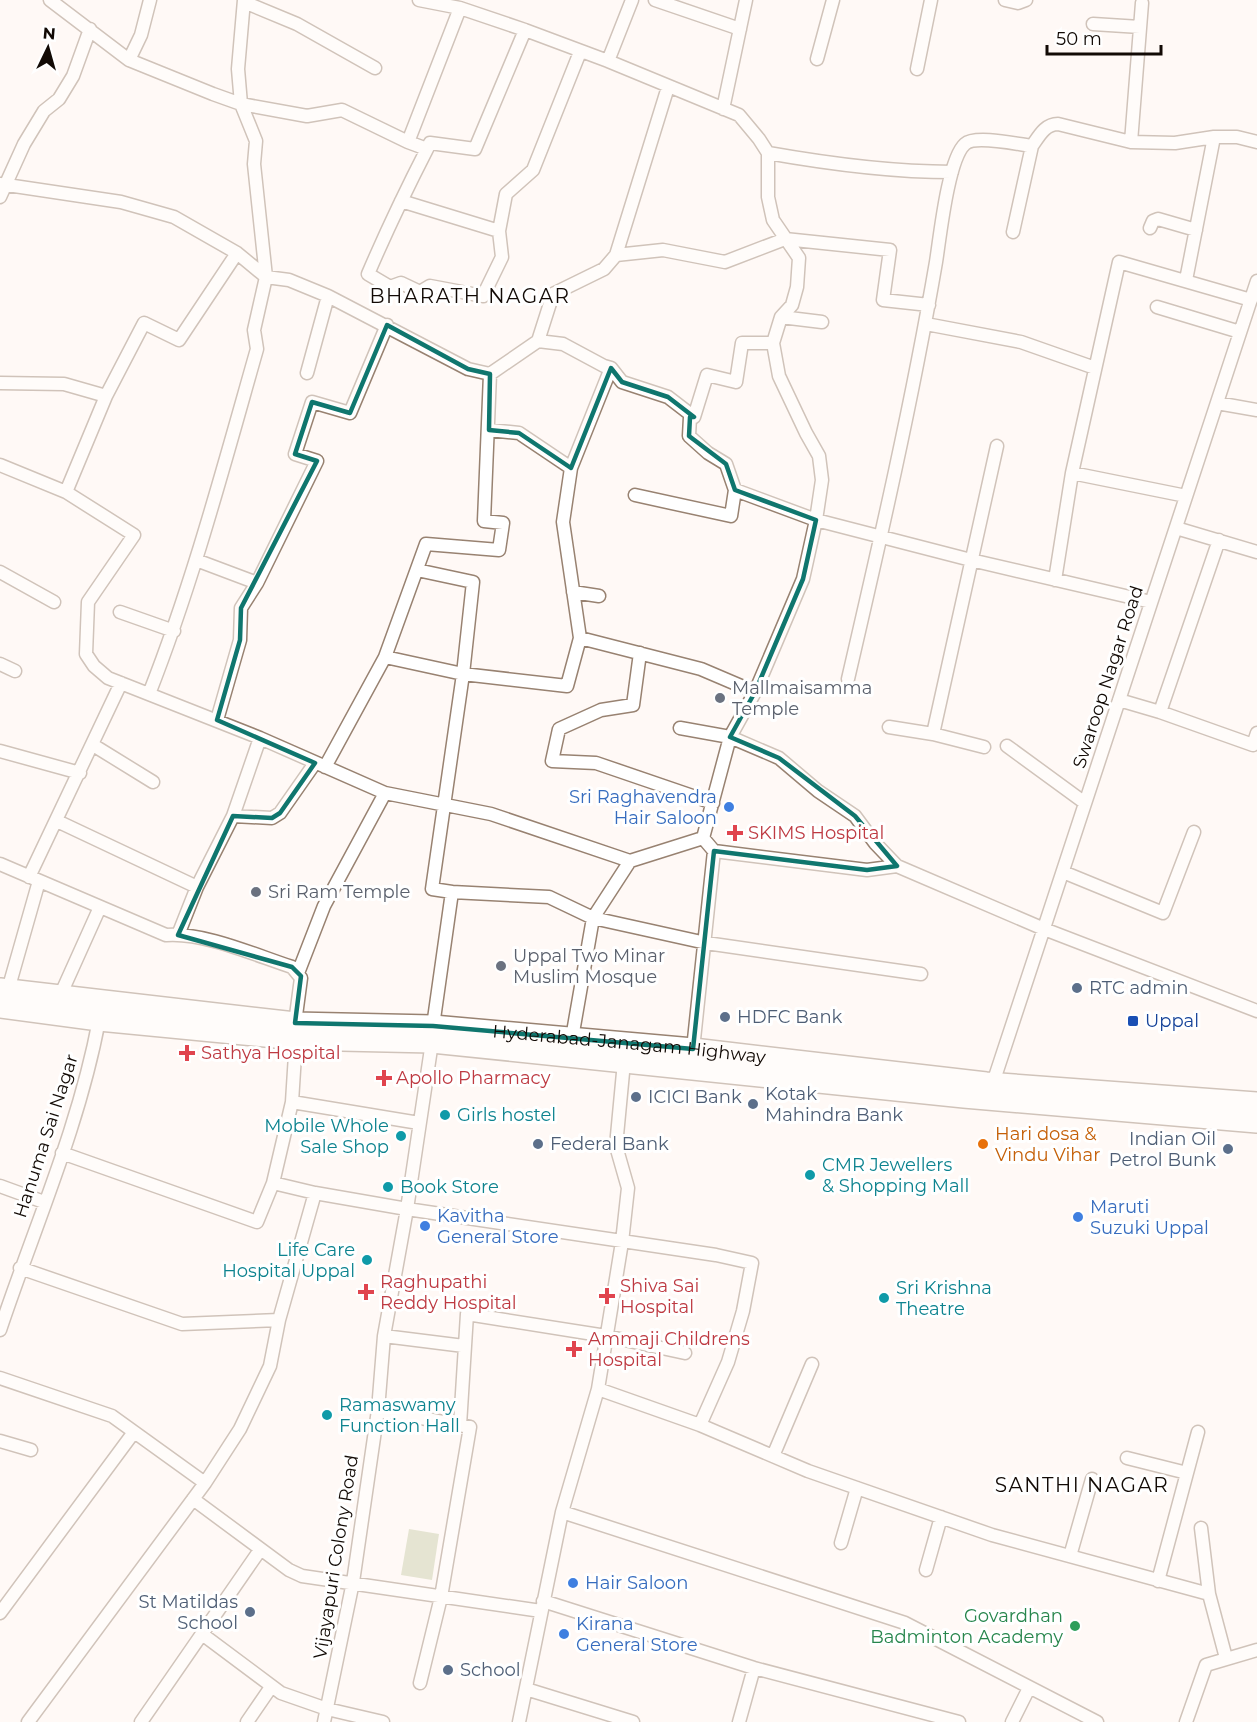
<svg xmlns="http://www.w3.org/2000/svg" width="1257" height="1722" viewBox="0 0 1257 1722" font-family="Montserrat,sans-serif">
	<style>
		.green { fill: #c6cba6 }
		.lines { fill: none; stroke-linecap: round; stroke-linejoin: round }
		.street-casing { stroke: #988271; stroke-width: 15 }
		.highway-casing { stroke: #988271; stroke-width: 24 }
		.street { stroke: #fff; stroke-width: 12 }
		.highway { stroke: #fff; stroke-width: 21 }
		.marked { fill: none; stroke: #0f766e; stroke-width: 4.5; stroke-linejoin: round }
		.worship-dot { fill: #6b7280; stroke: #fff; stroke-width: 2 }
		.shop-dot { fill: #3f7fe0; stroke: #fff; stroke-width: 2 }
		.health-dot { fill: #e0444e; stroke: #fff; stroke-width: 2 }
		.service-dot { fill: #5c6f8a; stroke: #fff; stroke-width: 2 }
		.transit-dot { fill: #1a4fb4; stroke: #fff; stroke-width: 2 }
		.culture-dot { fill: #0f9aa8; stroke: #fff; stroke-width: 2 }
		.food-dot { fill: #e8710a; stroke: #fff; stroke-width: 2 }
		.leisure-dot { fill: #2e9e5b; stroke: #fff; stroke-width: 2 }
		.labels { text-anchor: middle; stroke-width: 6; stroke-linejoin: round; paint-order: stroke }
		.street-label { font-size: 18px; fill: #120a05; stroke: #fff }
		.worship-label { font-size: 18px; fill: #5b616d; stroke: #fff; text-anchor: start }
		.shop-label { font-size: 18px; fill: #366cbe; stroke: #fff; text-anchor: start }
		.health-label { font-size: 18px; fill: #be3a42; stroke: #fff; text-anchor: start }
		.service-label { font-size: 18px; fill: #4e5e75; stroke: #fff; text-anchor: start }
		.transit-label { font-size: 18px; fill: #164399; stroke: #fff; text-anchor: start }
		.culture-label { font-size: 18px; fill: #0d838f; stroke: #fff; text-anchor: start }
		.food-label { font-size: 18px; fill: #c56008; stroke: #fff; text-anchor: start }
		.leisure-label { font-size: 18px; fill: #27864d; stroke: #fff; text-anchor: end }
		.neighbourhood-label { font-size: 20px; letter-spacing: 1.5px; fill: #120a05; stroke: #fff }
	</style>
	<rect width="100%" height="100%" fill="#fff9f6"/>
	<path class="green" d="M 409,1529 L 439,1534 L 432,1580 L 401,1575 Z"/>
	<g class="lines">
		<g class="street-casing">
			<path id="street" d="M 50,0 L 129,60 L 213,94 L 241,104 L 307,116 L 342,110 L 408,142 L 460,8
				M 419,0 L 460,8 L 525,30 L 608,61 L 739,115 L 759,139 L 768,153 L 768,197 L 773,220 L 799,258 L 797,287 L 792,305 L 781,317 L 773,343 L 779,376 L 806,433 L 819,456 L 822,480 L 816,520 L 803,579 L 755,692 L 730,737 L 703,838 L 630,861 L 593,918 L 572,1038
				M 655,0 L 740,29
				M 1005,0 L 1018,3 L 1026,0
				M 244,2 L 297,24 L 375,68
				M 1093,24 L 1140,27
				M 817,59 L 833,0
				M 129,60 L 141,35 L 150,0
				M 608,61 L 632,0
				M 917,69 L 931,0
				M 723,109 L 746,0
				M 1131,142 L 1142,3
				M 427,149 L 430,143 L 475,149 L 525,30
				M 768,153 C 830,164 889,172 952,172
				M 0,184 L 121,202 L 174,217 L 237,253 L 266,277 L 289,280 L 328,296 L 468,369 L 490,374 L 538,341 L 563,344 L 604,366 L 611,368 L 622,382 L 668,397 L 694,417 L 690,417 L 689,436 L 708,453 L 726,464 L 735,490 L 816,520 L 971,560 L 1151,602
				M 0,197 L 24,144 L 44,111 L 59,99 L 73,76 L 90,29
				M 401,201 L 499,231 L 502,257 L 483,296 L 430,286 L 420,292 L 401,283 L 390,287 L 368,274 C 386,232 406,190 427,149 L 408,142
				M 1150,228 L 1153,221 L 1158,219 L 1196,230
				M 499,231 L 506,194 L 533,170 L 580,52
				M 1013,232 L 1032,146
				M 616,255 L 668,87
				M 1186,280 L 1214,137
				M 1157,307 L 1240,332
				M 781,317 L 822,322
				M 926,324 L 1021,342 L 1095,368
				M 538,341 L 553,294 L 604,269 L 616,255 L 663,250 L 725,262 L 785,239 L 890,250 L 883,300 L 929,305
				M 307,373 L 328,296
				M 0,383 L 64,384 L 106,396
				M 1217,403 L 1257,410
				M 694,417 L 707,375 L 736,382 L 742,343 L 773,343
				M 489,430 L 519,433 L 571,468
				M 0,465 L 66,492 L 106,396 L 144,323 L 179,340 L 237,253
				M 1072,473 L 1186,496
				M 66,492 L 134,535 L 88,602 L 86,654 L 94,666 L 108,678 L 260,738 L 385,793 L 491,814 L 630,861
				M 635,495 L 731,516 L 735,490
				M 1176,528 L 1257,552
				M 196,560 L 257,583
				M 417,570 L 473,582 L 463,674 L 432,889 L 452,892 L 433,1026
				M 0,572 L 54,602
				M 1055,580 L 1072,473 L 1119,262 L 1251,300
				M 573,592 L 599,596
				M 120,612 L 174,631
				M 580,638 L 701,669 L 755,692
				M 640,653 L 633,705 L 601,710 L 559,729 L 552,761 L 596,763 L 713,803
				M 385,657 L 463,674 L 567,686 L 580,638 L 563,522 L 571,468 L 611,368
				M 0,664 L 15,671
				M 848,679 C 880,541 912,402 936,262 C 940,237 948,159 965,144 C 975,135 1017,144 1032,146 C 1039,136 1045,124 1058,124 L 1131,142 L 1175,143 L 1214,137 L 1237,137 L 1257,142
				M 149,694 C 193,582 224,465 257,349 L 254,330 L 266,277 L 254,164 L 256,141 L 241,104 L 238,69 L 244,0
				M 1119,700 L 1160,712 L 1253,745 L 1257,733
				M 1160,712 L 1219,540
				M 217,720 L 240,640 L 241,608 L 257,583 L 317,461 L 295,454 L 312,402 L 350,413 L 387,325
				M 889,727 L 933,734 L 984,747
				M 680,728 L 730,737 L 779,758 L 818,791 L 855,816 L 875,843 L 897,866 L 1044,929 L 1257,1011
				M 933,734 L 997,446
				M 93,745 L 153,782
				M 1007,746 L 1085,803
				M 0,751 L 80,773
				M 325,767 L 385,657 L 426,544 L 499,550 L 503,523 L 484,521 L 490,374
				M 233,816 L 260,738
				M 57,821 L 197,887
				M 714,851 L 867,870 L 897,866
				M 0,864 L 166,935 C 204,932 255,955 292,967 L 301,978 L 295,1023
				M 1063,872 L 1163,913 L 1194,832
				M 29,877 L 121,683
				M 452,892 L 549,897 L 593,918 L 706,943 L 921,974
				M 178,935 L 197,887 L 233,816 L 272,818 L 280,813 L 315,763
				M 298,973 L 324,906 L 385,793
				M 8,990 L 39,881
				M 60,996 L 100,907
				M 693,1049 L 714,851 L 703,838
				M 993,1083 L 1257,281
				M 292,1102 L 419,1123
				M 62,1153 L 257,1222 L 273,1183 L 292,1102 L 296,1039
				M 273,1183 L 315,1193 L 407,1209 L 716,1255 L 752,1263 L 743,1311 L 728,1362 L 700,1425
				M 0,1186 L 44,1202
				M 20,1268 L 182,1324 L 279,1320
				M 0,1330 C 34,1228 79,1127 99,1020
				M 384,1336 L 464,1346
				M 0,1378 L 112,1416 L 205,1483
				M 598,1389 L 700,1425 L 808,1471 L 992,1535 L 1209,1594 L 1226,1658
				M 378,1410 L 470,1427 L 441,1597 L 420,1683
				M 460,1425 L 467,1314 L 606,1336 L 685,1353
				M 0,1441 L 31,1450
				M 773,1456 L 812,1364
				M 1127,1458 L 1187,1473
				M 193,1499 L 289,1570 L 302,1576 L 541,1611
				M 562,1512 L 905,1623 L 1097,1722
				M 1201,1528 L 1209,1594
				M 841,1543 L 857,1488
				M 1070,1556 L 1092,1479
				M 926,1570 L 941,1517
				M 1158,1581 L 1198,1432
				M 543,1601 L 754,1668 L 959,1722
				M 0,1613 L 134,1432
				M 202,1634 L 281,1693 L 327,1709 L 383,1722
				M 526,1689 L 633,1722
				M 28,1722 L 205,1483 L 240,1429 L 270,1366 L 279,1320 L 315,1193
				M 141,1722 L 260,1550
				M 247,1722 L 271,1687
				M 324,1722 L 353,1582 L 378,1410 L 384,1336 L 407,1209 L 432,1042
				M 519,1722 L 562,1512 L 598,1389 L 622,1242 L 628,1188 L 616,1146 L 624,1062
				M 739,1722 L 754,1668
				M 1012,1722 L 1029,1688
				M 1186,1722 L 1206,1665 L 1257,1650"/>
		</g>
		<g class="highway-casing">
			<g id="highway">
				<path id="s1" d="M 0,989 L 295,1023 L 433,1026 L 693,1049 L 986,1083 L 1257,1103"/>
				<path d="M 0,1007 L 99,1020 L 296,1039 L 432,1042 L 964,1097 L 1257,1122"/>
			</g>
		</g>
		<use href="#street" class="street"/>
		<use href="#highway" class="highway"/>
	</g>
	<path d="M0 0H1257V1722H0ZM 387,325 L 468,369 L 490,374 L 489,430 L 519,433 L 571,468 L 611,368 L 622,382 L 668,397 L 694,417 L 690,417 L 689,436 L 726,464 L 735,490 L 816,520 L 803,579 L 755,692 L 730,737 L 779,758 L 855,816 L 897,866 L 867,870 L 714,851 L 693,1049 L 433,1026 L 295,1023 L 301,976 L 292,967 L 178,935 L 233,816 L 272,818 L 280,813 L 315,763 L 217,720 L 240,640 L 241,608 L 317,461 L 295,454 L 312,402 L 350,413 Z" fill="#fff9f6" fill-opacity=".55" fill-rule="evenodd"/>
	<path class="marked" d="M 387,325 L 468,369 L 490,374 L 489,430 L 519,433 L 571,468 L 611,368 L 622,382 L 668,397 L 694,417 L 690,417 L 689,436 L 726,464 L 735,490 L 816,520 L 803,579 L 755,692 L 730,737 L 779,758 L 855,816 L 897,866 L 867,870 L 714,851 L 693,1049 L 433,1026 L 295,1023 L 301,976 L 292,967 L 178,935 L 233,816 L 272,818 L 280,813 L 315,763 L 217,720 L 240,640 L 241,608 L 317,461 L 295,454 L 312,402 L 350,413 Z"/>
	<g class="worship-dot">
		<circle cx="720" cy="698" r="6"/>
		<circle cx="256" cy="892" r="6"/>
		<circle cx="501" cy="966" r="6"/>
	</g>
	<g class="shop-dot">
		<circle cx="729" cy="807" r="6"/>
		<circle cx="1078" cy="1217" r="6"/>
		<circle cx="425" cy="1226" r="6"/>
		<circle cx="573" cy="1583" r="6"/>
		<circle cx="564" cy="1634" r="6"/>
	</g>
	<g class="health-dot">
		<path d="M732 824h6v6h6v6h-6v6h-6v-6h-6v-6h6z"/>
		<path d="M184 1044h6v6h6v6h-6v6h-6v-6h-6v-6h6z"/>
		<path d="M381 1069h6v6h6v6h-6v6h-6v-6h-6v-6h6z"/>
		<path d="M363 1283h6v6h6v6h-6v6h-6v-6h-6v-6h6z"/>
		<path d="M604 1287h6v6h6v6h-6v6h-6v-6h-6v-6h6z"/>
		<path d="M571 1340h6v6h6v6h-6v6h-6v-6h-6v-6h6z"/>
	</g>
	<g class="service-dot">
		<circle cx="1077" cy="988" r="6"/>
		<circle cx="725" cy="1017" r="6"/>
		<circle cx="636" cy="1097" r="6"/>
		<circle cx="753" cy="1104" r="6"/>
		<circle cx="538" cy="1144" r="6"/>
		<circle cx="1228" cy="1149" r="6"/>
		<circle cx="250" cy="1612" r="6"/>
		<circle cx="448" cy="1670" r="6"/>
	</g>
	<rect class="transit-dot" x="1127" y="1015" width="12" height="12" rx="3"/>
	<g class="culture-dot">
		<circle cx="445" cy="1115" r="6"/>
		<circle cx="401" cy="1136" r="6"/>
		<circle cx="810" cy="1175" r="6"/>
		<circle cx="388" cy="1187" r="6"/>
		<circle cx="367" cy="1260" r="6"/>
		<circle cx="884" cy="1298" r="6"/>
		<circle cx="327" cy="1415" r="6"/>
	</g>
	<circle class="food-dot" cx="983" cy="1144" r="6"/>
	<circle class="leisure-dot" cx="1075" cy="1626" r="6"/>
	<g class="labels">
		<g class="street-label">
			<text transform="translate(1108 677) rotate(-72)" y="6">Swaroop Nagar Road</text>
			<text dy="6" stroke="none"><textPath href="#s1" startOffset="632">Hyderabad-Janagam Highway</textPath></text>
			<text transform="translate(46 1136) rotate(-72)" y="6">Hanuma Sai Nagar</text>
			<text transform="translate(336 1557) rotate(-81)" y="6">Vijayapuri Colony Road</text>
		</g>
		<g class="worship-label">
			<text x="732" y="694">Mallmaisamma<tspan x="732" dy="21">Temple</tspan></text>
			<text x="268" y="898">Sri Ram Temple</text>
			<text x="513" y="962">Uppal Two Minar<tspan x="513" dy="21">Muslim Mosque</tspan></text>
		</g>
		<g class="shop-label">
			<text x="717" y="803" text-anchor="end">Sri Raghavendra<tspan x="717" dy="21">Hair Saloon</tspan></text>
			<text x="1090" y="1213">Maruti<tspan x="1090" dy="21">Suzuki Uppal</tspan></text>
			<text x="437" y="1222">Kavitha<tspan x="437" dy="21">General Store</tspan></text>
			<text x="585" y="1589">Hair Saloon</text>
			<text x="576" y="1630">Kirana<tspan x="576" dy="21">General Store</tspan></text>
		</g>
		<g class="health-label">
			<text x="748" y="839">SKIMS Hospital</text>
			<text x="201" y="1059">Sathya Hospital</text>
			<text x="396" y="1084">Apollo Pharmacy</text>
			<text x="380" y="1288">Raghupathi<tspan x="380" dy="21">Reddy Hospital</tspan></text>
			<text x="620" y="1292">Shiva Sai<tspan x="620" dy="21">Hospital</tspan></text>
			<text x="588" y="1345">Ammaji Childrens<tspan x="588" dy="21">Hospital</tspan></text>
		</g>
		<g class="service-label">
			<text x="1089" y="994">RTC admin</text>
			<text x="737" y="1023">HDFC Bank</text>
			<text x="765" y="1100">Kotak<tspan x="765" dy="21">Mahindra Bank</tspan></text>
			<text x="648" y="1103">ICICI Bank</text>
			<text x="1216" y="1145" text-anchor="end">Indian Oil<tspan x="1216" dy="21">Petrol Bunk</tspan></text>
			<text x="550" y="1150">Federal Bank</text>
			<text x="238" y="1608" text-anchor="end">St Matildas<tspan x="238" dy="21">School</tspan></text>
			<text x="460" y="1676">School</text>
		</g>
		<g class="transit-label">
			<text x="1145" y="1027">Uppal</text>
		</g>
		<g class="culture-label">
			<text x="457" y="1121">Girls hostel</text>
			<text x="389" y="1132" text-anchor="end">Mobile Whole<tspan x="389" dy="21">Sale Shop</tspan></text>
			<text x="822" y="1171">CMR Jewellers<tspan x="822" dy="21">&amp; Shopping Mall</tspan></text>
			<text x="400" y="1193">Book Store</text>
			<text x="355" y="1256" text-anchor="end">Life Care<tspan x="355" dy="21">Hospital Uppal</tspan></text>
			<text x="896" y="1294">Sri Krishna<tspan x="896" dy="21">Theatre</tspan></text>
			<text x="339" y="1411">Ramaswamy<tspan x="339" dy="21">Function Hall</tspan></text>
		</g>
		<g class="food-label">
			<text x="995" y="1140">Hari dosa &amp;<tspan x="995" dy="21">Vindu Vihar</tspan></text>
		</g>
		<g class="leisure-label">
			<text x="1063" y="1622">Govardhan<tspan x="1063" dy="21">Badminton Academy</tspan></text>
		</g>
		<g class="neighbourhood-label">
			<text x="470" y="303">BHARATH NAGAR</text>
			<text x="1082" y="1492">SANTHI NAGAR</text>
		</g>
	</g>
	<g transform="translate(48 48) rotate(5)" stroke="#ffffff" stroke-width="4.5" paint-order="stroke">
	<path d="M0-4.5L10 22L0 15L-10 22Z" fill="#120a05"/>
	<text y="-9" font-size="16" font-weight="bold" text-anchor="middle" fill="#120a05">N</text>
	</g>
	<path d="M1047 45v9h114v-9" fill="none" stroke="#120a05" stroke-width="3"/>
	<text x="1056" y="45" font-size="18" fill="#120a05" stroke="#ffffff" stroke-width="4.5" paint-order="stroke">50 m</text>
</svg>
